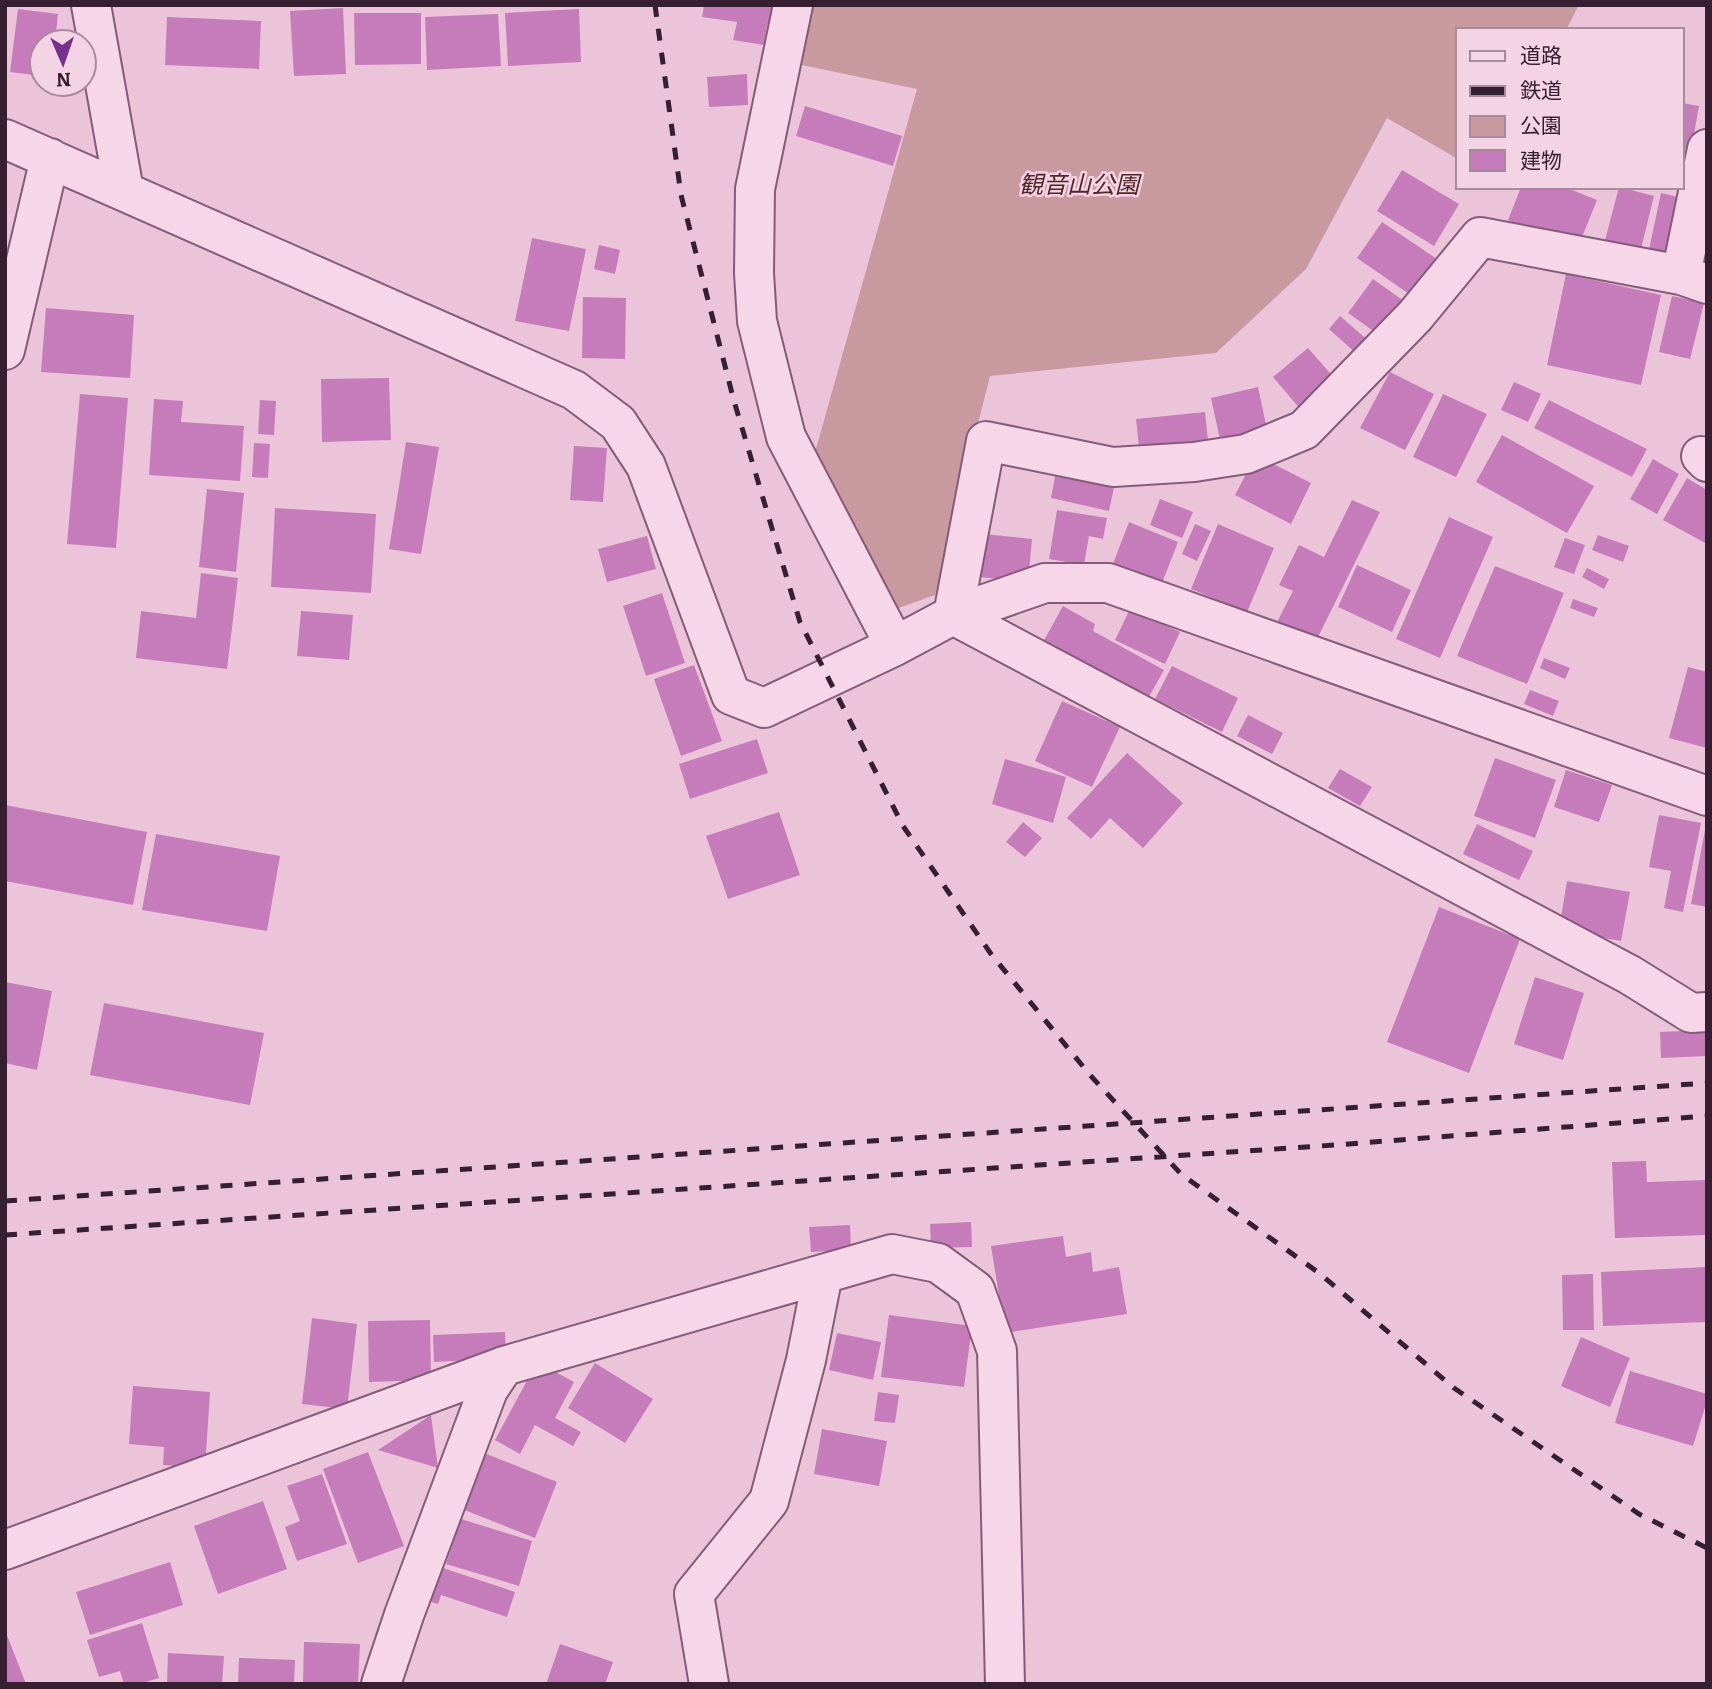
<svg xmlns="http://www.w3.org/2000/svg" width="1712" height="1689" viewBox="0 0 1712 1689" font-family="Bitter,'Noto Sans JP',serif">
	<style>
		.green { fill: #c8999f }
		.building { fill: #c67cbb }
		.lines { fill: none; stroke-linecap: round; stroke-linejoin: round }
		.minor-casing { stroke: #845c79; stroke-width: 42 }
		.minor { stroke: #f6d6e8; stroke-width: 38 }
		.rail { stroke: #351f30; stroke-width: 5; stroke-dasharray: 12 12; stroke-linecap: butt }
		.labels { text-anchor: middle; stroke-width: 5; stroke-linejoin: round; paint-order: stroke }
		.park-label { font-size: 24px; font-style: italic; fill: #502727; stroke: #f3d3e4 }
	</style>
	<rect width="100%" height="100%" fill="#ebc4da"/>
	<path class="green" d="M 810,5 L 1579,5 L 1566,30 L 1458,30 L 1458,159 L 1387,118 L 1306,269 L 1216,353 L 990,376 L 935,595 L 890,611 L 814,456 L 917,89 L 797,64 Z"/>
	<path class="building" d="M 704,5 L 783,5 L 780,26 L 767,24 L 764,45 L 733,40 L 737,22 L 702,17 Z
		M 343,8 L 346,74 L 294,76 L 290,11 Z
		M 18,9 L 58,14 L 55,42 L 42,42 L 42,76 L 10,72 Z
		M 579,9 L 581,62 L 508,66 L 505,13 Z
		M 354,13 L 421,13 L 421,64 L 355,65 Z
		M 498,14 L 501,66 L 427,70 L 425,17 Z
		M 167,17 L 261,21 L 259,69 L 165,65 Z
		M 747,74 L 748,105 L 709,107 L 707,77 Z
		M 1682,103 L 1699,106 L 1691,150 L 1682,148 Z
		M 805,106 L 902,136 L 893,166 L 796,136 Z
		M 1402,170 L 1459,204 L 1434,246 L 1377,211 Z
		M 1521,187 L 1565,187 L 1597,200 L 1578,247 L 1508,220 Z
		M 1619,187 L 1654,196 L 1639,257 L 1603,248 Z
		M 1661,193 L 1691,200 L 1677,265 L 1647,259 Z
		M 1382,222 L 1437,259 L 1412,296 L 1357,258 Z
		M 532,238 L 586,249 L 569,331 L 515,321 Z
		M 599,245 L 620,250 L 615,274 L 594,269 Z
		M 1566,274 L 1661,295 L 1641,385 L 1547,365 Z
		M 1373,279 L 1404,301 L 1379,335 L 1348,313 Z
		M 1672,296 L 1704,303 L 1690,359 L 1659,352 Z
		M 583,297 L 626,298 L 625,359 L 582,358 Z
		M 46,308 L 134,315 L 130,378 L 41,372 Z
		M 1340,316 L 1370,342 L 1358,355 L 1329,329 Z
		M 1308,348 L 1336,380 L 1301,410 L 1273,377 Z
		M 1390,372 L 1434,394 L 1405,450 L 1360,428 Z
		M 389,378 L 391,440 L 322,442 L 321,379 Z
		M 1514,382 L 1541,394 L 1528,422 L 1501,410 Z
		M 1258,387 L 1268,434 L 1221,444 L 1211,398 Z
		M 80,394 L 128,398 L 116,548 L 67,544 Z
		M 1443,394 L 1487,414 L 1456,477 L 1413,457 Z
		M 154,399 L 183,401 L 181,422 L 244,426 L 240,481 L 149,475 Z
		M 260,400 L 276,401 L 274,435 L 258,434 Z
		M 1549,400 L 1647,449 L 1632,477 L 1534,428 Z
		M 1205,412 L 1209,450 L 1140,457 L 1136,419 Z
		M 1502,435 L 1594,486 L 1567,533 L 1476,482 Z
		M 406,442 L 439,447 L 421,554 L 389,549 Z
		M 254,443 L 270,444 L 268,478 L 252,477 Z
		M 574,446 L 607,448 L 603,502 L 570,500 Z
		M 1256,455 L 1311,483 L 1291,524 L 1235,495 Z
		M 1653,459 L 1679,474 L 1657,514 L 1630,499 Z
		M 1057,466 L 1116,478 L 1109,511 L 1051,498 Z
		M 1687,478 L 1707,490 L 1707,544 L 1663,520 Z
		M 207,489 L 244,493 L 236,572 L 199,567 Z
		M 1160,499 L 1193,512 L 1182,538 L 1150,525 Z
		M 1352,500 L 1380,512 L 1315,643 L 1276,624 L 1293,591 L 1279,585 L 1299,545 L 1324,557 Z
		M 275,508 L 376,514 L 371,593 L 271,587 Z
		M 1057,510 L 1107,518 L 1103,539 L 1089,536 L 1084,565 L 1049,559 Z
		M 1449,517 L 1493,537 L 1440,658 L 1396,639 Z
		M 1129,522 L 1178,542 L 1160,588 L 1111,569 Z
		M 1195,524 L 1211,531 L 1197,561 L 1182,554 Z
		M 1218,524 L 1274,548 L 1247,612 L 1191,589 Z
		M 984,534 L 1032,539 L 1028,582 L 980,577 Z
		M 1598,535 L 1629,546 L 1623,562 L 1592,550 Z
		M 647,536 L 656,569 L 607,582 L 598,549 Z
		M 1565,538 L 1585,545 L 1574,574 L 1554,567 Z
		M 1357,565 L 1411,590 L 1392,632 L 1338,607 Z
		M 1495,566 L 1564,593 L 1527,684 L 1457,656 Z
		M 1587,568 L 1609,579 L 1604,589 L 1582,577 Z
		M 201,573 L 238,578 L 227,669 L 136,658 L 141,611 L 196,618 Z
		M 662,593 L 685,663 L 646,676 L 623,606 Z
		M 1573,599 L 1598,608 L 1594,617 L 1570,608 Z
		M 1063,606 L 1095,624 L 1093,631 L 1164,670 L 1142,709 L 1043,642 Z
		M 1130,609 L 1180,632 L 1165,664 L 1115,640 Z
		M 301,611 L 353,615 L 349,660 L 297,656 Z
		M 1544,658 L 1570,668 L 1565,679 L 1540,668 Z
		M 694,665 L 722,741 L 681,756 L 654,679 Z
		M 1172,666 L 1238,698 L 1222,732 L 1155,699 Z
		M 1688,667 L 1707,672 L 1707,748 L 1669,738 Z
		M 1530,690 L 1559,701 L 1553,716 L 1524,704 Z
		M 1062,701 L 1120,727 L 1092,787 L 1035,761 Z
		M 1248,715 L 1283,733 L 1272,754 L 1237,736 Z
		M 757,739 L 768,773 L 690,799 L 679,764 Z
		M 1127,753 L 1183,803 L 1143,848 L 1110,818 L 1091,839 L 1067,818 Z
		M 1495,758 L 1556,780 L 1535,838 L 1474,816 Z
		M 1005,759 L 1066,777 L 1053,823 L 992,804 Z
		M 1340,769 L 1372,787 L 1360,806 L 1328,788 Z
		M 1566,770 L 1612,785 L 1599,822 L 1554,807 Z
		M 5,805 L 147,832 L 133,905 L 5,881 Z
		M 779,812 L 800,875 L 728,899 L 706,836 Z
		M 1659,815 L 1701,823 L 1683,912 L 1664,908 L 1671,871 L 1649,867 Z
		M 1023,822 L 1042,838 L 1025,857 L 1006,842 Z
		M 1477,824 L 1533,851 L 1519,880 L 1463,854 Z
		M 1705,830 L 1707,830 L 1707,907 L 1691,904 Z
		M 156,834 L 280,856 L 267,931 L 142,910 Z
		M 1567,881 L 1630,892 L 1621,941 L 1559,930 Z
		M 1439,907 L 1520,939 L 1469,1073 L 1387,1042 Z
		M 1535,977 L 1584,993 L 1563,1060 L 1514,1044 Z
		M 5,982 L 52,991 L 37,1070 L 5,1063 Z
		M 104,1003 L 264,1033 L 250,1105 L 90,1075 Z
		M 1707,1030 L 1707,1056 L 1661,1058 L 1660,1032 Z
		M 1646,1161 L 1647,1182 L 1707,1180 L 1707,1235 L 1615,1238 L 1612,1162 Z
		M 971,1222 L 972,1247 L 931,1248 L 930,1224 Z
		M 850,1225 L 851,1250 L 811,1252 L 809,1227 Z
		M 1063,1236 L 1066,1257 L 1091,1252 L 1093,1272 L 1119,1267 L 1127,1314 L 1005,1333 L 991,1246 Z
		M 1707,1267 L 1707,1322 L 1603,1326 L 1601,1272 Z
		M 1593,1274 L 1594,1330 L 1563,1330 L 1562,1275 Z
		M 889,1315 L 972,1326 L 964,1387 L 881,1377 Z
		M 312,1318 L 357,1324 L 347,1409 L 302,1404 Z
		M 430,1320 L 431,1380 L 369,1382 L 368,1321 Z
		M 505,1332 L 506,1358 L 434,1362 L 433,1335 Z
		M 837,1333 L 881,1342 L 873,1380 L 829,1370 Z
		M 1581,1337 L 1630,1358 L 1610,1407 L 1561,1386 Z
		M 537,1362 L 574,1382 L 555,1418 L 581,1432 L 573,1446 L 535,1425 L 520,1454 L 495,1440 Z
		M 595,1363 L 653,1399 L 625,1443 L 568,1408 Z
		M 1630,1371 L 1707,1394 L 1707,1401 L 1693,1446 L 1615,1423 Z
		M 133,1386 L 210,1392 L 205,1468 L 163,1465 L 164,1447 L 129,1444 Z
		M 878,1392 L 899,1395 L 895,1423 L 874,1421 Z
		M 431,1415 L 438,1468 L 378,1450 Z
		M 822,1429 L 887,1441 L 879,1486 L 814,1474 Z
		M 368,1452 L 404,1546 L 358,1563 L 323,1469 Z
		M 484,1453 L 557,1482 L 535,1538 L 462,1509 Z
		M 322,1474 L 347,1544 L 297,1561 L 285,1527 L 300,1521 L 287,1486 Z
		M 263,1501 L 287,1569 L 218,1594 L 194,1526 Z
		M 461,1519 L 532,1541 L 519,1586 L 446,1564 Z
		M 170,1562 L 183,1605 L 90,1635 L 76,1592 Z
		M 431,1564 L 515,1592 L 507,1617 L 441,1595 L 438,1604 L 419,1598 Z
		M 142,1623 L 159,1678 L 139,1684 L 124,1684 L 120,1671 L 99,1677 L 87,1640 Z
		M 5,1630 L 26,1684 L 5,1684 Z
		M 304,1642 L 360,1644 L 358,1684 L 303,1684 Z
		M 560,1644 L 613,1662 L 605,1684 L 546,1684 Z
		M 168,1653 L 224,1656 L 222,1684 L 167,1684 Z
		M 239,1658 L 295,1660 L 294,1684 L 238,1684 Z"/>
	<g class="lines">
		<g class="minor-casing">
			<path id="minor" d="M 91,5 L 124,191
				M 793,5 L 755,189 L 754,273 L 757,321 L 786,437 L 895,646
				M 5,139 L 574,390 L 618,423 L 646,466 L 731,695 L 764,708 L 895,646 L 953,615 L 1045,583 L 1108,583 L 1707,796
				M 1681,275 L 1707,149
				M 1707,284 L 1681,275 L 1480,237 L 1415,316 L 1304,430 L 1246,454 L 1194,462 L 1113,467 L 986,441 L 953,615 L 1630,975 L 1691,1013 L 1707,1012
				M 5,350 L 50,158
				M 1701,456 L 1707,462
				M 5,1550 L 504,1366 L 892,1254 L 938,1263 L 975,1290 L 997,1351 L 1005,1684
				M 381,1684 L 404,1615 L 488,1390 L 504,1366
				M 709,1684 L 694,1594 L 769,1501 L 806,1360 L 823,1274"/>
		</g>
		<use href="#minor" class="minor"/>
		<path class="rail" d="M 655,5 L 681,195 L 734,401 L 800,622 L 903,826 L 991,954 L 1090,1075 L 1181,1174 L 1319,1273 L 1454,1388 L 1639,1514 L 1707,1548
			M 5,1201 L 1707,1083
			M 5,1235 L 1335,1145 L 1707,1116"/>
	</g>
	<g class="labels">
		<g class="park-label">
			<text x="1079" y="193">観音山公園</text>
		</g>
	</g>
	<rect width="1712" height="1689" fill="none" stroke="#351f30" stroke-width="14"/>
	<rect x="1456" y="28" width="228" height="161" fill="#f3d3e4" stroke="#a78b9c" stroke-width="2"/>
	<rect x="1470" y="51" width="35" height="10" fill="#f6d6e8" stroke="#a78b9c" stroke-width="2"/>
	<text x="1520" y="63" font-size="21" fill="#351f30">道路</text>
	<rect x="1470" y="86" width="35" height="10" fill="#351f30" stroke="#a78b9c" stroke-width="2"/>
	<text x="1520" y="98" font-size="21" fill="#351f30">鉄道</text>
	<rect x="1470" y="116" width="35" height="21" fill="#c8999f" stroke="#a78b9c" stroke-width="2"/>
	<text x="1520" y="133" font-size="21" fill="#351f30">公園</text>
	<rect x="1470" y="150" width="35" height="21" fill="#c67cbb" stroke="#a78b9c" stroke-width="2"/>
	<text x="1520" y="168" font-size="21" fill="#351f30">建物</text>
	<g transform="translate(63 63) rotate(178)"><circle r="33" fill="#f3d3e4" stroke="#a78b9c" stroke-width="2"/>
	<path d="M0-5L12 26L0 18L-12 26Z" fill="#76308f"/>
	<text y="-10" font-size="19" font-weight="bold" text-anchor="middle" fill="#351f30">N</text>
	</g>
</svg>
